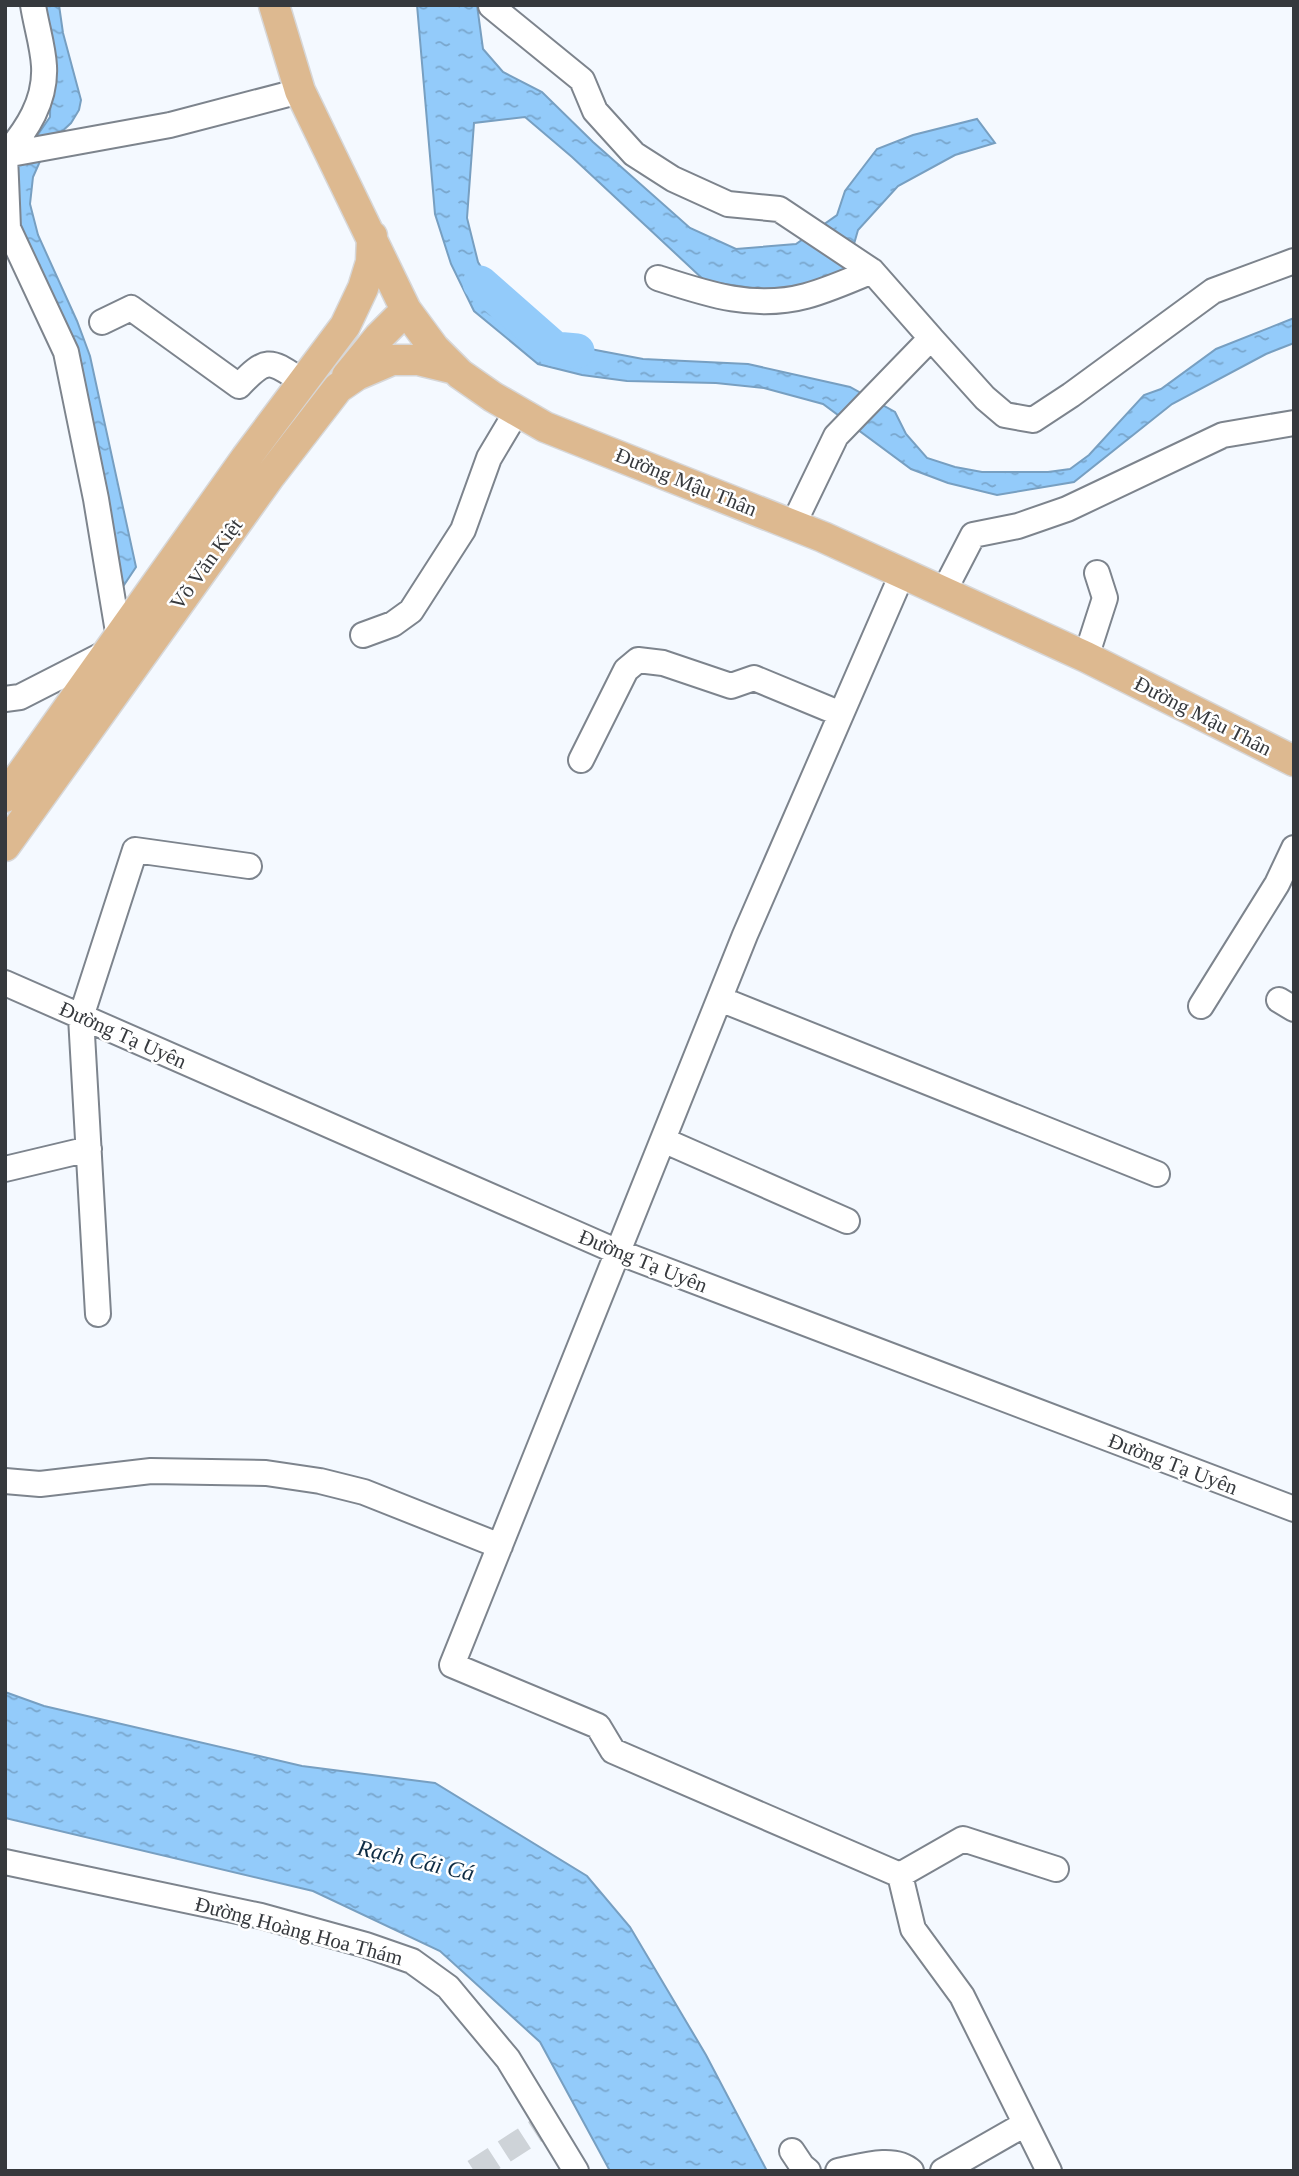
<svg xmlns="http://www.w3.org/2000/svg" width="1299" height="2176" viewBox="0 0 1299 2176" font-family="Georgia,serif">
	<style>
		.water { fill: url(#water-ripples); stroke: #779fc1; stroke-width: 2 }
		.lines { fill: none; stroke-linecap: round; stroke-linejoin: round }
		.river { stroke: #93cbfa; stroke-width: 35 }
		.minor-tunnel { stroke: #ced3d8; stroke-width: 24; stroke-dasharray: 24 12; stroke-linecap: butt }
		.minor-casing { stroke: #7d848d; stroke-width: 28 }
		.major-casing { stroke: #d7d7d8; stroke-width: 33 }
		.minor { stroke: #fff; stroke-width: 24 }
		.major { stroke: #ddb990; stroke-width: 30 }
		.labels { text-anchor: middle; stroke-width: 5; stroke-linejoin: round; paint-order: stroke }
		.street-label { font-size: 21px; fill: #36393d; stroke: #fff }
		.water-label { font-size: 23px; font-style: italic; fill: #0e2c44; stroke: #fff }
	</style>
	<defs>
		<pattern id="water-ripples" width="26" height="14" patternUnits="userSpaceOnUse" patternTransform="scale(1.75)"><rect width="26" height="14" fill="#93cbfa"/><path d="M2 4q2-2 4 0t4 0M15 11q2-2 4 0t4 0" fill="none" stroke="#79a6cc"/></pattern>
	</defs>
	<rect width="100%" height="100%" fill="#f4f9ff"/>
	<path class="water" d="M 40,5 L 59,5 L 63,33 L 81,100 L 79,110 L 71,123 L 57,136 L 41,159 L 33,177 L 30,204 L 38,235 L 77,321 L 90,356 L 136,567 L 118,594 L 111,545 L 16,228 L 14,169 L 50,117 L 51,68 Z
		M 417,5 L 477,5 L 483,49 L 503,72 L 542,92 L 593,142 L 690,228 L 736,249 L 796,244 L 837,215 L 845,191 L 877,149 L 913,135 L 977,119 L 995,143 L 955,155 L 898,186 L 858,230 L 848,265 L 817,287 L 765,290 L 705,281 L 572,157 L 525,117 L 474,123 L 467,218 L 478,262 L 493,287 L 526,328 L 564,344 L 643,359 L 748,364 L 850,387 L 895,412 L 906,434 L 927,458 L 955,467 L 982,472 L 1048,472 L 1070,469 L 1089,455 L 1144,395 L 1161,389 L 1216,349 L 1294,318 L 1294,343 L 1266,354 L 1172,404 L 1074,482 L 997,495 L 948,483 L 911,469 L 823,404 L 764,388 L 716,383 L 627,381 L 582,375 L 538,364 L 474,311 L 451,264 L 435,214 Z
		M 5,1692 L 44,1706 L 302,1766 L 435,1783 L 587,1876 L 630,1927 L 706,2055 L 767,2171 L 610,2171 L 540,2042 L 440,1951 L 313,1891 L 5,1818 Z"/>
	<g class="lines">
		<path class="river" d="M 480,283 L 555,349 L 577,351"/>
		<path class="minor-tunnel" d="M 474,2171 L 547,2124"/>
		<g class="minor-casing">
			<path id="minor" d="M 33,5 C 36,25 43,46 44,66 C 46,101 27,130 5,155 L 8,228 L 66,352 L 96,499 L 119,638
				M 494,5 L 491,6 L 582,80 L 595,111 L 634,154 L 673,179 L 728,204 L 779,209 L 872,271 L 931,338 L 836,436 L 793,525
				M 5,155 L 170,125 L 300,91
				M 658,278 C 707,294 754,310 806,296 C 828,290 851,280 872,271
				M 102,322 L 131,308 L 239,386 C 268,355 271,361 303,382
				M 931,338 L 985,398 L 1005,415 L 1033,420 L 1071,395 L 1213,291 L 1294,261
				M 903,572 L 745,935 L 452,1665 L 598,1726 L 613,1751 L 900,1875 L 913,1929 L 962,1996 L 1049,2171
				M 944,591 L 973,535 L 1018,526 L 1067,509 L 1223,435 L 1294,423
				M 363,635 L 393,624 L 411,611 L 463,530 L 489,458 L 517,411
				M 1086,657 L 1105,598 L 1097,573
				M 5,699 L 20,697 L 110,651
				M 581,760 L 626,670 L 638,660 L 663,663 L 731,686 L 754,678 L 841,714
				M 5,983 L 618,1252 L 1294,1509
				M 720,999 L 1157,1174
				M 1279,1000 L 1294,1009
				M 1201,1006 L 1277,884 L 1294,848
				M 663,1140 L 847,1221
				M 5,1169 L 89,1149
				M 98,1314 L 81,1017 L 135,850 L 249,866
				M 5,1481 L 40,1484 L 151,1471 L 266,1473 L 320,1481 L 364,1492 L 500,1546
				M 5,1862 L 261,1916 L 366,1945 L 412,1961 L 448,1987 L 508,2059 L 576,2171
				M 900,1875 L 963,1839 L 1056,1869
				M 792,2151 L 802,2166 L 808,2171
				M 838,2171 C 859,2167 894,2155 911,2171
				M 943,2171 L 1025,2124"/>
		</g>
		<g class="major-casing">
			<path id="major" d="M 274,5 L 300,91 L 406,310 L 434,348 L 460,374 L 493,397 L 545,427 L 823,537 L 1086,657 L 1294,761
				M 347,376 L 379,337 L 406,310
				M 5,797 L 246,458 L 345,326 L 363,288 L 371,262 L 372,236
				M 5,846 L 270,476 L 338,388 L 357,375 L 392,360 L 418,360 L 455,369"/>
		</g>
		<use href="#minor" class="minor"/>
		<use href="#major" class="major"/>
	</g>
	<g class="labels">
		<g class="street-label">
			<text transform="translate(686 482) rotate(22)" y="7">Đường Mậu Thân</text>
			<text transform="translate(206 564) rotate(-54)" y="7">Võ Văn Kiệt</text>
			<text transform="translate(1203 716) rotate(27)" y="7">Đường Mậu Thân</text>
			<text transform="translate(123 1035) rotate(24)" y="7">Đường Tạ Uyên</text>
			<text transform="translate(643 1261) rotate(22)" y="7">Đường Tạ Uyên</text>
			<text transform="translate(1173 1464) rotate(21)" y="7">Đường Tạ Uyên</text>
			<text transform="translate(299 1931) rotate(15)" y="7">Đường Hoàng Hoa Thám</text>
		</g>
		<g class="water-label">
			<text transform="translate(416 1860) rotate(13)" y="8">Rạch Cái Cá</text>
		</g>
	</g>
	<rect width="1299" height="2176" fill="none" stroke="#36393d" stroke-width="14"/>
</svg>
